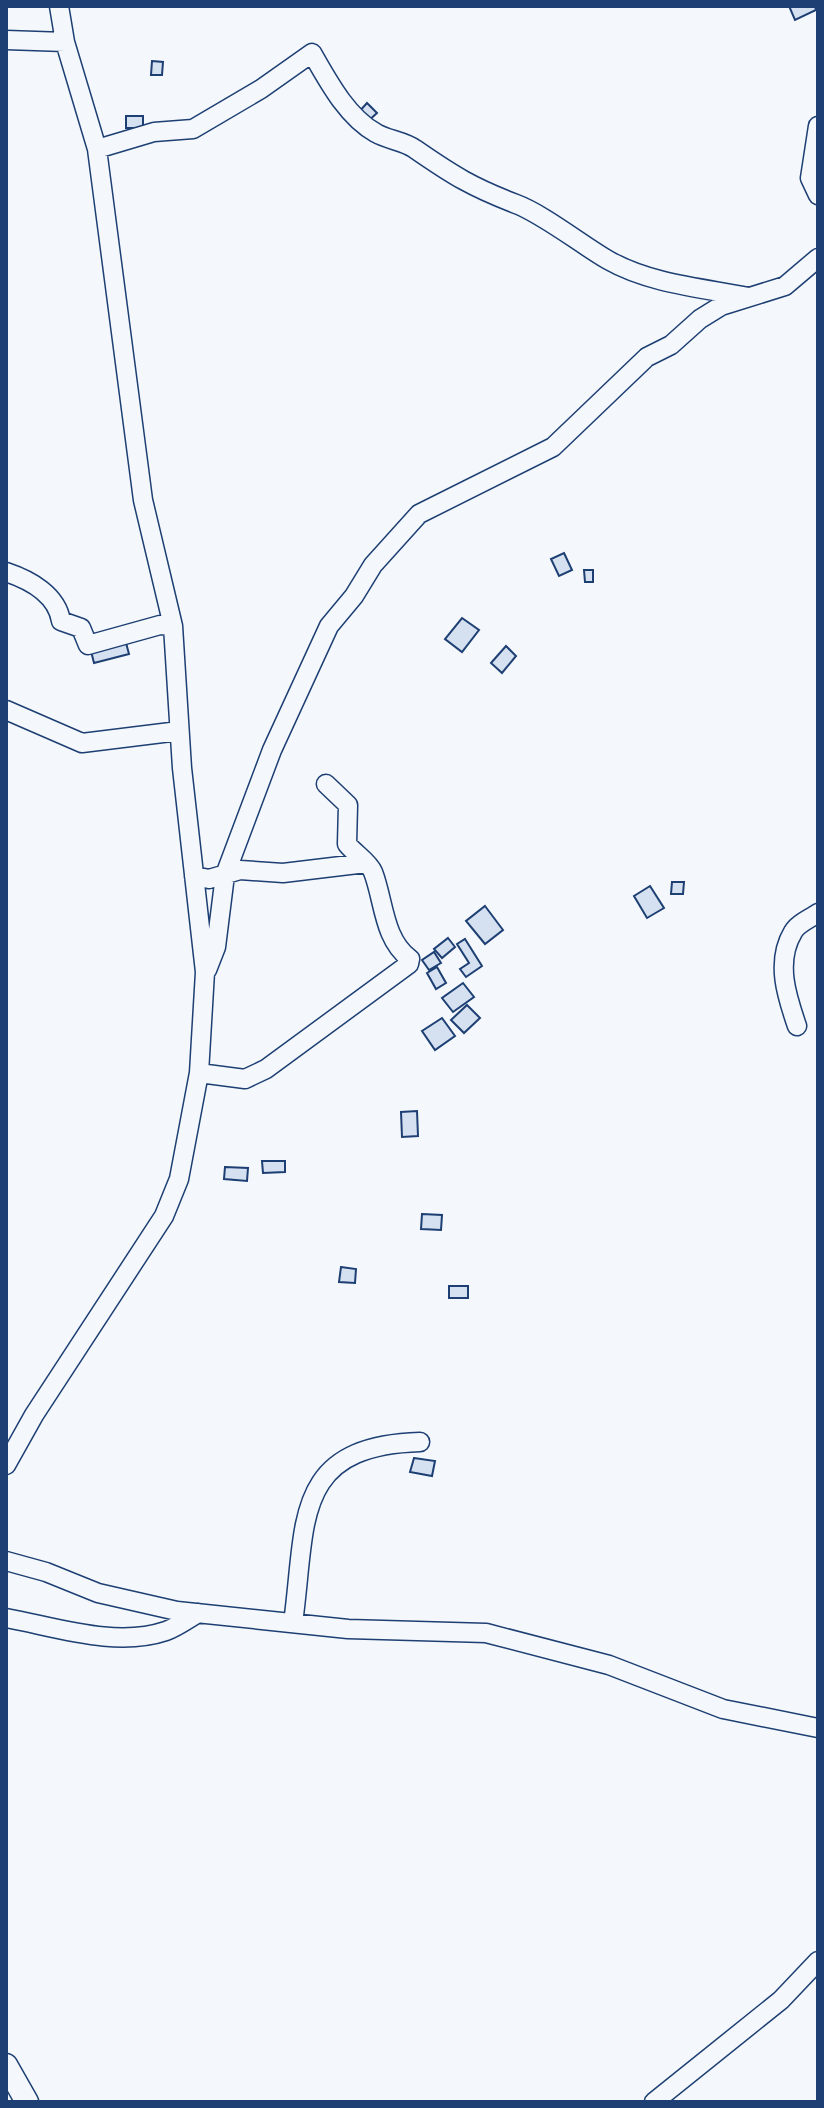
<svg xmlns="http://www.w3.org/2000/svg" width="824" height="2108" viewBox="0 0 824 2108" font-family="'Work Sans',sans-serif">
	<style>
		.building { fill: #d5e0f0; stroke: #1d3f73; stroke-width: 2 }
		.lines { fill: none; stroke-linecap: round; stroke-linejoin: round }
		.minor-casing { stroke: #1d3f73; stroke-width: 21 }
		.major-casing { stroke: #1d3f73; stroke-width: 25 }
		.minor { stroke: #f4f7fb; stroke-width: 18 }
		.major { stroke: #f4f7fb; stroke-width: 22 }
	</style>
	<rect width="100%" height="100%" fill="#f4f7fb"/>
	<path class="building" d="M 789,6 L 815,6 L 816,10 L 795,20 Z
		M 152,61 L 163,62 L 162,75 L 151,75 Z
		M 367,103 L 377,113 L 366,123 L 357,114 Z
		M 126,116 L 143,116 L 143,128 L 126,128 Z
		M 564,553 L 572,570 L 559,576 L 551,559 Z
		M 584,570 L 593,570 L 593,582 L 585,582 Z
		M 462,618 L 479,630 L 462,652 L 445,639 Z
		M 125,639 L 129,654 L 94,663 L 90,647 Z
		M 506,646 L 516,656 L 502,673 L 491,663 Z
		M 672,882 L 684,882 L 683,894 L 671,894 Z
		M 650,886 L 664,908 L 647,918 L 634,896 Z
		M 485,906 L 503,930 L 485,944 L 466,921 Z
		M 448,938 L 455,947 L 442,958 L 434,949 Z
		M 465,939 L 482,966 L 466,977 L 460,969 L 469,963 L 457,944 Z
		M 434,952 L 441,963 L 429,970 L 422,960 Z
		M 437,967 L 446,983 L 436,989 L 427,973 Z
		M 463,983 L 474,997 L 453,1012 L 442,998 Z
		M 467,1005 L 480,1018 L 464,1033 L 451,1020 Z
		M 442,1018 L 455,1036 L 435,1050 L 422,1031 Z
		M 417,1111 L 418,1136 L 402,1137 L 401,1112 Z
		M 262,1161 L 285,1161 L 285,1172 L 263,1173 Z
		M 225,1167 L 248,1168 L 247,1181 L 224,1179 Z
		M 422,1214 L 442,1215 L 441,1230 L 421,1229 Z
		M 341,1267 L 356,1269 L 355,1283 L 339,1282 Z
		M 449,1286 L 468,1286 L 468,1298 L 449,1298 Z
		M 414,1458 L 435,1461 L 432,1476 L 410,1472 Z"/>
	<g class="lines">
		<g class="minor-casing">
			<path id="minor" d="M 6,40 L 65,42
				M 818,126 L 810,178 L 818,195
				M 97,149 L 154,132 L 193,129 L 261,89 L 312,53 C 328,81 347,117 376,133 C 388,140 404,141 415,149 C 454,176 472,187 516,204 C 543,214 582,245 608,260 C 650,284 703,288 749,297
				M 6,572 C 30,580 57,595 61,621 L 81,628 L 88,645 L 160,625 L 173,626
				M 6,710 L 82,743 L 179,731
				M 194,876 L 209,879 L 240,870 L 283,873 L 366,863
				M 207,970 L 216,947 L 225,875 L 272,750 L 329,626 L 354,596 L 373,565 L 419,514 L 553,447 L 647,357 L 671,345 L 700,319 L 721,306 L 785,286 L 818,258
				M 797,1026 C 787,997 775,962 793,932 C 797,924 811,918 818,913
				M 199,1073 L 245,1079 L 266,1069 L 409,964 L 410,959 C 383,939 384,900 373,872 C 369,862 354,853 347,844 L 348,805 L 326,784
				M 6,1465 L 34,1415 L 164,1216 L 179,1179 L 199,1073 L 205,972 L 182,768 L 173,626 L 143,500 L 97,149 L 65,42 L 59,6
				M 6,1561 L 46,1572 L 98,1593 L 177,1611 L 348,1629 L 486,1633 L 609,1665 L 723,1709 L 818,1728
				M 6,1618 C 56,1627 116,1648 166,1631 C 177,1627 188,1619 198,1613
				M 293,1623 C 307,1523 291,1446 420,1442
				M 654,2102 L 781,2000 L 818,1961"/>
		</g>
		<g class="major-casing">
			<path id="major" d="M 6,2065 L 27,2102"/>
		</g>
		<use href="#minor" class="minor"/>
		<use href="#major" class="major"/>
	</g>
	<rect width="824" height="2108" fill="none" stroke="#1d3f73" stroke-width="16"/>
</svg>
